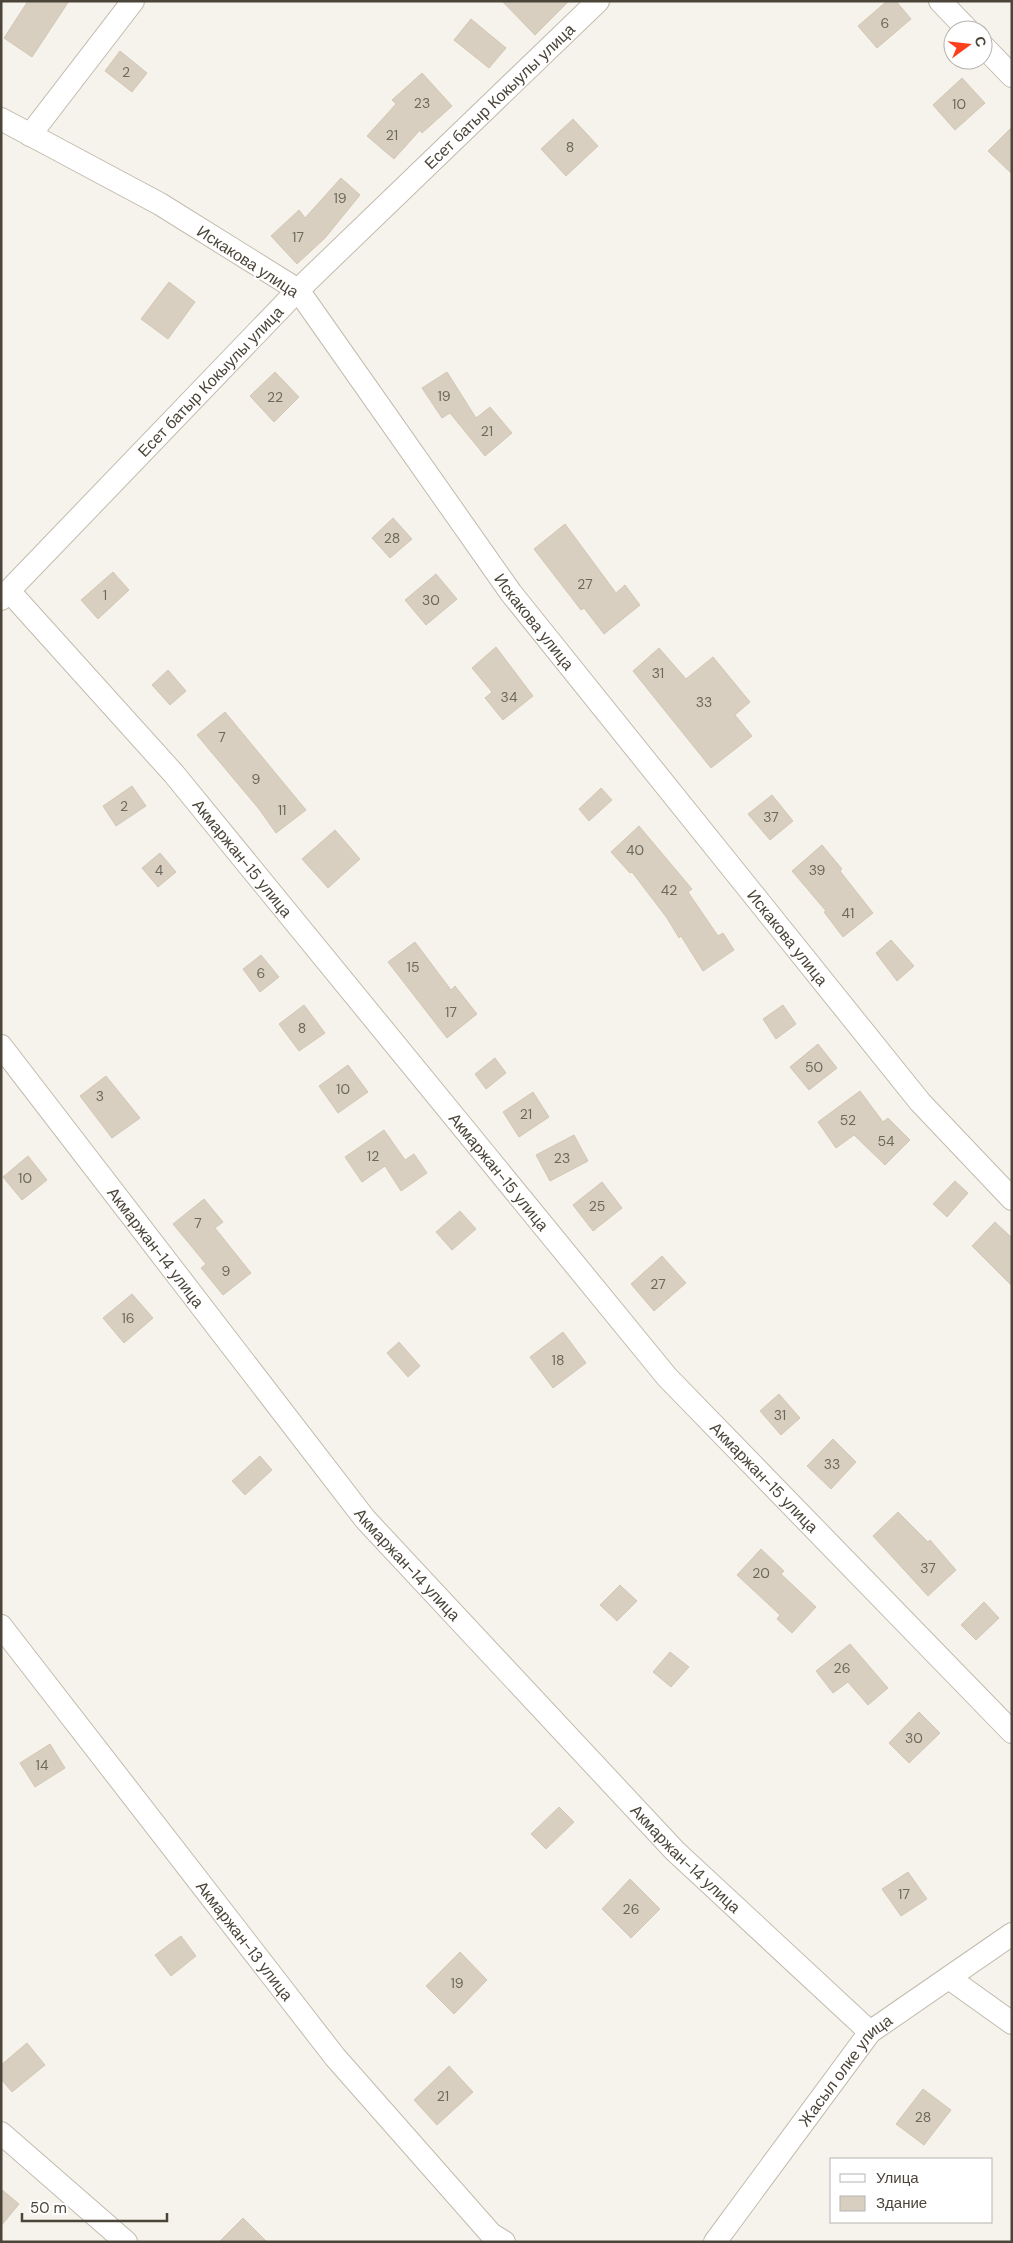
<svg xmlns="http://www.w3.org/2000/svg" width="1013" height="2243" viewBox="0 0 1013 2243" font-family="'DM Sans',sans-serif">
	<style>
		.building { fill: #d8cfc1; stroke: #d3c7b4 }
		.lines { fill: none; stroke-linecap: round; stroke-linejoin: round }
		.minor-casing { stroke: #c2bbae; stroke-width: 24 }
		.minor { stroke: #fff; stroke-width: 22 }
		.labels { text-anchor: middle; stroke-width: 4; stroke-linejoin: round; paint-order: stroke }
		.number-label { font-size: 14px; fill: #6e675b }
		.street-label { font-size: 16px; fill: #4b4439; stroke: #fff }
	</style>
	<rect width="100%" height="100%" fill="#f6f3ec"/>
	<path class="building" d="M 28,1 L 69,1 L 32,57 L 4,38 Z
		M 502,1 L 569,1 L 535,35 Z
		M 887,1 L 896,1 L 911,19 L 877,48 L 858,26 Z
		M 471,19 L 506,48 L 489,68 L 454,40 Z
		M 120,51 L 147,73 L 132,92 L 105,71 Z
		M 422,73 L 452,106 L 422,133 L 420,130 L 394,159 L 367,136 L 396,104 L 392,100 Z
		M 962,78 L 985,103 L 955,130 L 933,105 Z
		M 573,119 L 598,146 L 566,176 L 541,149 Z
		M 1012,127 L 1012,174 L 988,151 Z
		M 341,178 L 360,195 L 325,238 L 297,264 L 271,236 L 299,210 L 305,218 Z
		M 169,282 L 195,302 L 168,339 L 141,319 Z
		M 275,372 L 299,397 L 274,422 L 250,396 Z
		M 447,372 L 476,418 L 490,407 L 512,433 L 485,456 L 450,413 L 442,418 L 422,388 Z
		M 393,518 L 412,539 L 390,558 L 372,538 Z
		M 565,524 L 616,593 L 625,585 L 640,605 L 604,634 L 584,608 L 581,610 L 534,549 Z
		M 113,572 L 129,590 L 98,619 L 81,600 Z
		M 436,574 L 457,599 L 426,625 L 405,600 Z
		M 496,647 L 533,696 L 503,720 L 485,698 L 492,692 L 472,668 Z
		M 659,648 L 686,679 L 713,657 L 750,702 L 735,715 L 752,736 L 711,768 L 633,671 Z
		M 168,670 L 186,691 L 170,705 L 152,685 Z
		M 225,712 L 306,810 L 276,833 L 259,809 L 197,735 Z
		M 132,786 L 146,806 L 116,826 L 103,806 Z
		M 601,788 L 612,800 L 589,821 L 579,809 Z
		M 772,795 L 793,821 L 770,840 L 748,814 Z
		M 639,826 L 692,889 L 688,892 L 718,936 L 723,933 L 734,950 L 703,971 L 681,936 L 679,938 L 667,918 L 632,872 L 630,873 L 611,852 Z
		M 335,830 L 360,859 L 328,888 L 302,859 Z
		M 822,845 L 842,869 L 840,871 L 873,913 L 843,937 L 824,912 L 826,911 L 792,871 Z
		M 160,853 L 176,872 L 158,887 L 142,868 Z
		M 891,940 L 914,966 L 897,981 L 876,953 Z
		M 415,942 L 451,990 L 455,986 L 477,1014 L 447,1038 L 388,962 Z
		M 261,955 L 279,977 L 260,992 L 243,969 Z
		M 304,1005 L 325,1033 L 299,1051 L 279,1024 Z
		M 783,1005 L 796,1024 L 776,1039 L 763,1019 Z
		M 818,1044 L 837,1068 L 809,1090 L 790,1067 Z
		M 495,1058 L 506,1073 L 486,1089 L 475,1074 Z
		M 348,1065 L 368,1092 L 338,1113 L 319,1086 Z
		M 106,1076 L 140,1118 L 112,1138 L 80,1096 Z
		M 860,1091 L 883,1122 L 888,1118 L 910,1140 L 885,1165 L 854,1135 L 836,1148 L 818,1122 Z
		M 533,1092 L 549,1117 L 519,1137 L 503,1112 Z
		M 384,1130 L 405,1160 L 414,1154 L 427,1173 L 401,1191 L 385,1166 L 362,1182 L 345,1157 Z
		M 574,1135 L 588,1161 L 550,1181 L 536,1155 Z
		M 28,1156 L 47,1180 L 22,1200 L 3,1177 Z
		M 955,1181 L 968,1193 L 947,1217 L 933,1204 Z
		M 602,1182 L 622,1208 L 593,1231 L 573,1205 Z
		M 204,1199 L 223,1222 L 215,1228 L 251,1273 L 223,1295 L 201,1268 L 206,1264 L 173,1224 Z
		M 460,1211 L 476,1229 L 452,1250 L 436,1232 Z
		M 995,1222 L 1012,1238 L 1012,1286 L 972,1246 Z
		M 662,1256 L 686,1283 L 654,1311 L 631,1284 Z
		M 132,1294 L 153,1318 L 124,1343 L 103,1318 Z
		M 563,1332 L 586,1363 L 553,1388 L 530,1357 Z
		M 399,1342 L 420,1366 L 408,1377 L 387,1353 Z
		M 779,1394 L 800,1418 L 781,1435 L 760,1411 Z
		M 833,1439 L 856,1462 L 831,1489 L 807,1466 Z
		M 260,1456 L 272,1470 L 245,1495 L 232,1481 Z
		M 898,1512 L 928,1542 L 930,1540 L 956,1570 L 928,1596 L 873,1536 Z
		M 761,1549 L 784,1571 L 781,1574 L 816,1607 L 792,1633 L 777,1619 L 780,1615 L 737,1575 Z
		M 620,1585 L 637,1601 L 617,1621 L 600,1605 Z
		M 984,1602 L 999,1618 L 976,1640 L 961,1625 Z
		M 850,1644 L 888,1688 L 868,1705 L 848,1682 L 833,1693 L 816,1671 Z
		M 670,1652 L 689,1667 L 671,1687 L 653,1672 Z
		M 919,1712 L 940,1733 L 909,1763 L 889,1743 Z
		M 50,1744 L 65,1768 L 35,1787 L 20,1763 Z
		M 559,1807 L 574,1822 L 546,1849 L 531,1834 Z
		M 908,1872 L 927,1899 L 901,1916 L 882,1889 Z
		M 630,1879 L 660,1909 L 631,1938 L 602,1909 Z
		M 181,1936 L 196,1956 L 171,1976 L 155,1955 Z
		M 460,1952 L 487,1980 L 454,2014 L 426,1986 Z
		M 27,2043 L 45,2065 L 12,2092 L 1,2079 L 1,2065 Z
		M 449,2066 L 473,2092 L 437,2125 L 414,2100 Z
		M 923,2089 L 951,2110 L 924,2145 L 896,2124 Z
		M 1,2189 L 19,2204 L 1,2226 Z
		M 243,2218 L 267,2242 L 219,2242 Z"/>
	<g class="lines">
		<g class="minor-casing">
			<g id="minor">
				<path d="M 940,1 L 968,30"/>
				<path d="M 983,46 L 1012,76"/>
				<path id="s1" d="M 1,119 L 160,204 L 298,290 L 511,593 L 920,1102 L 1012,1199"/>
				<path d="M 30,135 L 133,1"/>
				<path id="s2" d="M 9,591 L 174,774 L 667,1377 L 1012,1732"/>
				<path id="s3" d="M 1,599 L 298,290 L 598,1"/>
				<path id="s4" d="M 1,1046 L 365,1519 L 675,1851 L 870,2032"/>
				<path id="s5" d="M 1,1626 L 335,2057 L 491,2234 L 504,2242"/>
				<path d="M 949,1978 L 1012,2023"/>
				<path d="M 1,2133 L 126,2242"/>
				<path id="s6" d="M 715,2242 L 870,2032 L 1012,1934"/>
			</g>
		</g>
		<use href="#minor" class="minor"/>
	</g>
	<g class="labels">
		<g class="number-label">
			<text x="885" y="28">6</text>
			<text x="126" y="77">2</text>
			<text x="422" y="108">23</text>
			<text x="959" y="109">10</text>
			<text x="392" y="140">21</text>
			<text x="570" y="152">8</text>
			<text x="340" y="203">19</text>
			<text x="298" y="242">17</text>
			<text x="444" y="401">19</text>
			<text x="275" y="402">22</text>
			<text x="487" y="436">21</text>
			<text x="392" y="543">28</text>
			<text x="585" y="589">27</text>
			<text x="105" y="600">1</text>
			<text x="431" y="605">30</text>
			<text x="658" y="678">31</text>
			<text x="509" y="702">34</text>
			<text x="704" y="707">33</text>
			<text x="222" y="742">7</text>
			<text x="256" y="784">9</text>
			<text x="124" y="811">2</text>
			<text x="282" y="815">11</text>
			<text x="771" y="822">37</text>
			<text x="635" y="855">40</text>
			<text x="159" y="875">4</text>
			<text x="817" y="875">39</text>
			<text x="669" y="895">42</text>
			<text x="848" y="918">41</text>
			<text x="413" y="972">15</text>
			<text x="261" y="978">6</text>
			<text x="451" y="1017">17</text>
			<text x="302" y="1033">8</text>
			<text x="814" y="1072">50</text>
			<text x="343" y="1094">10</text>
			<text x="100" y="1101">3</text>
			<text x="526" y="1119">21</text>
			<text x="848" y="1125">52</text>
			<text x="886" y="1146">54</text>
			<text x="373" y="1161">12</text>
			<text x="562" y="1163">23</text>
			<text x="25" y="1183">10</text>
			<text x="597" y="1211">25</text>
			<text x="198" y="1228">7</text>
			<text x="226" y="1276">9</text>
			<text x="658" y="1289">27</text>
			<text x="128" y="1323">16</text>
			<text x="558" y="1365">18</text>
			<text x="780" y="1420">31</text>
			<text x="832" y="1469">33</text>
			<text x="928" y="1573">37</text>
			<text x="761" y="1578">20</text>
			<text x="842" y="1673">26</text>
			<text x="914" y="1743">30</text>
			<text x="42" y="1770">14</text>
			<text x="904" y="1899">17</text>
			<text x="631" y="1914">26</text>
			<text x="457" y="1988">19</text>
			<text x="443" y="2101">21</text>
			<text x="923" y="2122">28</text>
		</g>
		<g class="street-label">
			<text dy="6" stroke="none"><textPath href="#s3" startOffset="708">Есет батыр Кокыулы улица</textPath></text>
			<text transform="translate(248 261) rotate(33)" y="6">Искакова улица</text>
			<text dy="6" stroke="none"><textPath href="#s3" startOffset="302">Есет батыр Кокыулы улица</textPath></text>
			<text dy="6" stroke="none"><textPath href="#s1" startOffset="750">Искакова улица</textPath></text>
			<text dy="6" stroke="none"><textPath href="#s2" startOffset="355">Акмаржан-15 улица</textPath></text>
			<text dy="6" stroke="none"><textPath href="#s1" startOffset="1155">Искакова улица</textPath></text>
			<text dy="6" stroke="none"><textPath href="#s2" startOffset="760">Акмаржан-15 улица</textPath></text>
			<text dy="6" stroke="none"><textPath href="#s4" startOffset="254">Акмаржан-14 улица</textPath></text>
			<text dy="6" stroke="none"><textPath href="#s2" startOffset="1165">Акмаржан-15 улица</textPath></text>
			<text dy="6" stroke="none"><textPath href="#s4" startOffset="659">Акмаржан-14 улица</textPath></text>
			<text dy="6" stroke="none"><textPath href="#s4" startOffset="1064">Акмаржан-14 улица</textPath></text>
			<text dy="6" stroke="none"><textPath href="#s5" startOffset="398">Акмаржан-13 улица</textPath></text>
			<text dy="6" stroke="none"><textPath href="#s6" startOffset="216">Жасыл олке улица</textPath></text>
		</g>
	</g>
	<rect width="1013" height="2243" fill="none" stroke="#4b4439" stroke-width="5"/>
	<rect x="830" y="2158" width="162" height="65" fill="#ffffff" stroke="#b7b4b0"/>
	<rect x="840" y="2174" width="25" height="8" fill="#ffffff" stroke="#b7b4b0"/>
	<text x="876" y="2183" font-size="15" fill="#4b4439">Улица</text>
	<rect x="840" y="2196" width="25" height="15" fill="#d8cfc1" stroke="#b7b4b0"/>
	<text x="876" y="2208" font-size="15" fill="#4b4439">Здание</text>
	<g transform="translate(968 45) rotate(75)"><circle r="24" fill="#ffffff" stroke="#b7b4b0"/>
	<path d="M0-4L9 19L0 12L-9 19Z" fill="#fc3f1d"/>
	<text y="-8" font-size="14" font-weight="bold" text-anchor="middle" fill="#4b4439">С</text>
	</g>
	<path d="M22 2213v8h145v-8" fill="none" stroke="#4b4439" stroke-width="2.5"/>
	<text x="30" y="2213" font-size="15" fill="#4b4439" stroke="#ffffff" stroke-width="4" paint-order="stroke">50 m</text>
</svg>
